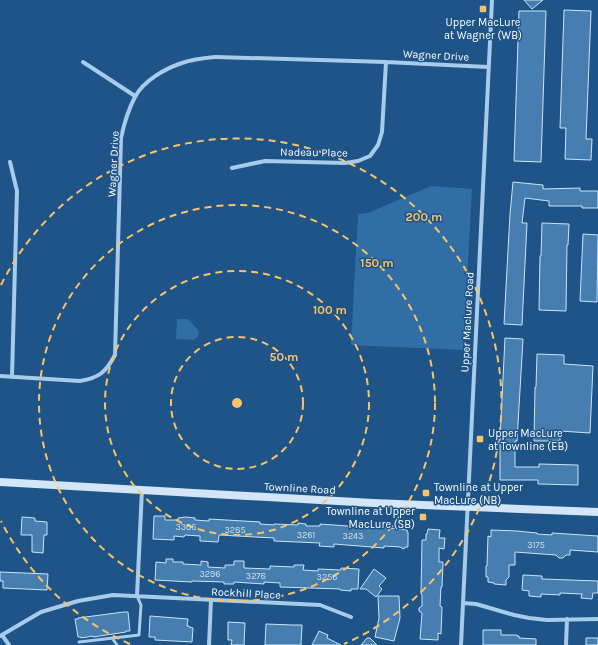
<svg xmlns="http://www.w3.org/2000/svg" width="598" height="645" viewBox="0 0 598 645" font-family="Karla,sans-serif">
	<style>
		.green { fill: #316ea5 }
		.building { fill: #467eb0; stroke: #cce4f8 }
		.lines { fill: none; stroke-linecap: round; stroke-linejoin: round }
		.lane { stroke: #a7cbeb; stroke-width: 3 }
		.street { stroke: #a7cbeb; stroke-width: 4 }
		.secondary { stroke: #d3e6f8; stroke-width: 8 }
		.ring { fill: none; stroke: #fac466; stroke-width: 2; stroke-dasharray: 7 5 }
		.poi-dot { fill: #fac466; stroke: #1e5487; stroke-width: 1.5 }
		.labels { text-anchor: middle; stroke-width: 3; stroke-linejoin: round; paint-order: stroke }
		.number-label { font-size: 9px; fill: #d1dfeb }
		.poi-label { font-size: 11px; fill: #fff; stroke: #1e5487; text-anchor: start }
		.street-label { font-size: 11px; fill: #fff; stroke: #1e5487 }
		.centre { fill: #fac466; stroke: #1e5487; stroke-width: 2 }
		.ring-label { font-size: 12px; text-anchor: middle; font-weight: bold; fill: #fac466; stroke: #1e5487; stroke-width: 3; stroke-linejoin: round; paint-order: stroke }
	</style>
	<rect width="100%" height="100%" fill="#1e5487"/>
	<path class="green" d="M 431,186 L 472,189 L 463,350 L 351,345 L 358,214 L 368,213 Z
		M 177,319 L 188,319 L 199,331 L 198,336 L 194,340 L 176,339 Z"/>
	<path class="building" d="M 524,0 L 543,0 L 532,9 Z
		M 564,10 L 591,11 L 586,139 L 592,139 L 591,160 L 565,159 L 566,128 L 560,128 Z
		M 519,11 L 546,11 L 541,162 L 514,161 Z
		M 513,182 L 543,185 L 543,189 L 580,188 L 580,191 L 598,191 L 598,208 L 582,208 L 582,206 L 549,206 L 549,201 L 525,198 L 522,223 L 527,223 L 522,325 L 504,324 L 510,214 Z
		M 542,223 L 569,224 L 568,245 L 567,245 L 566,311 L 539,310 L 540,256 L 541,256 Z
		M 583,234 L 598,235 L 597,302 L 580,301 Z
		M 505,338 L 523,339 L 517,441 L 515,441 L 515,467 L 539,467 L 539,464 L 578,465 L 578,485 L 538,484 L 538,480 L 500,480 L 500,439 Z
		M 537,354 L 564,355 L 564,364 L 593,366 L 590,433 L 560,431 L 560,441 L 534,441 L 535,387 L 536,387 Z
		M 154,516 L 165,516 L 165,520 L 178,520 L 178,518 L 186,517 L 195,518 L 195,520 L 209,521 L 209,519 L 260,522 L 260,524 L 274,525 L 274,524 L 298,525 L 298,523 L 306,524 L 306,526 L 320,526 L 320,524 L 375,528 L 375,527 L 401,529 L 407,530 L 407,532 L 408,532 L 408,547 L 405,547 L 404,549 L 400,547 L 384,546 L 384,548 L 334,544 L 334,547 L 319,546 L 320,543 L 274,541 L 274,538 L 219,535 L 218,542 L 200,541 L 200,536 L 185,535 L 184,537 L 174,536 L 174,540 L 153,539 Z
		M 22,517 L 35,518 L 35,521 L 47,522 L 47,535 L 44,535 L 43,553 L 32,552 L 32,535 L 21,535 Z
		M 428,529 L 440,530 L 439,538 L 445,538 L 444,549 L 439,548 L 439,562 L 443,562 L 442,587 L 441,587 L 440,606 L 442,607 L 441,634 L 438,633 L 438,640 L 420,639 L 422,613 L 419,611 L 419,608 L 422,606 L 422,595 L 421,594 L 422,540 L 426,540 L 426,534 L 427,534 Z
		M 491,530 L 517,531 L 537,533 L 537,534 L 552,535 L 552,533 L 598,536 L 598,552 L 570,550 L 570,555 L 566,555 L 563,558 L 559,558 L 556,555 L 515,552 L 515,565 L 509,565 L 509,577 L 506,580 L 506,585 L 494,584 L 494,583 L 488,582 L 488,577 L 486,577 L 486,566 L 487,566 L 488,536 L 491,537 Z
		M 166,559 L 173,559 L 173,562 L 183,562 L 183,564 L 201,565 L 201,561 L 208,562 L 208,567 L 225,568 L 225,565 L 234,565 L 234,561 L 244,561 L 244,568 L 270,569 L 270,566 L 294,567 L 294,565 L 304,565 L 303,570 L 318,571 L 318,569 L 341,570 L 341,568 L 359,569 L 358,589 L 351,589 L 351,591 L 340,590 L 340,589 L 280,587 L 280,583 L 264,582 L 264,584 L 234,582 L 234,584 L 224,584 L 224,582 L 192,581 L 192,582 L 155,580 L 156,562 L 166,563 Z
		M 374,569 L 386,578 L 379,586 L 382,589 L 376,597 L 366,589 L 360,589 Z
		M 0,572 L 48,574 L 47,590 L 3,588 L 3,581 L 0,581 Z
		M 523,575 L 542,576 L 542,579 L 598,581 L 598,593 L 593,593 L 592,599 L 581,598 L 582,594 L 560,593 L 560,595 L 541,594 L 541,597 L 529,596 L 529,591 L 522,590 Z
		M 378,596 L 399,596 L 400,618 L 394,641 L 375,637 L 379,618 Z
		M 124,612 L 128,612 L 130,631 L 126,631 L 126,632 L 93,637 L 93,636 L 81,638 L 81,637 L 78,637 L 75,619 L 78,619 L 78,618 L 116,613 Z
		M 150,616 L 188,619 L 187,626 L 189,626 L 189,627 L 193,628 L 192,642 L 155,640 L 155,637 L 149,637 Z
		M 228,622 L 245,623 L 244,645 L 231,645 L 232,640 L 228,640 Z
		M 266,624 L 292,625 L 302,625 L 301,645 L 265,645 Z
		M 483,630 L 501,630 L 501,635 L 517,635 L 517,636 L 519,636 L 519,638 L 536,639 L 536,645 L 483,645 Z
		M 319,631 L 328,635 L 327,638 L 341,645 L 312,645 Z
		M 367,638 L 370,638 L 377,645 L 361,645 Z
		M 586,638 L 598,638 L 598,645 L 586,645 Z"/>
	<g class="lines">
		<path class="lane" d="M 112,638 L 117,645
			M 79,642 L 139,635 L 141,605 L 137,596"/>
		<path class="street" d="M 83,62 L 135,96
			M 10,162 L 17,191 L 12,377
			M 232,168 L 265,161 L 345,163 L 358,161 L 370,156 L 378,145 L 382,132 L 386,62
			M 0,376 L 80,381 C 99,378 106,372 115,355 L 121,138 C 124,124 128,110 135,97 C 143,81 166,68 182,63 C 193,59 205,58 216,57 L 386,62 L 488,67
			M 137,596 L 142,489
			M 463,603 L 476,604 L 514,615 L 529,618 L 547,620 L 598,619
			M 2,635 L 9,645
			M 0,636 L 41,612 L 78,601 L 113,595 L 320,605 L 351,617
			M 209,645 L 211,600
			M 461,645 L 492,0
			M 566,645 L 567,619"/>
		<path class="secondary" d="M 0,482 L 373,503 L 598,512"/>
	</g>
	<g class="ring">
		<circle cx="237" cy="403" r="66"/>
		<circle cx="237" cy="403" r="132"/>
		<circle cx="237" cy="403" r="198"/>
		<path d="M130 644A264 264 0 0 1 1 521M1 285A264 264 0 1 1 344 644"/>
	</g>
	<g class="poi-dot">
		<rect x="479" y="5" width="8" height="8" rx="2"/>
		<rect x="476" y="435" width="8" height="8" rx="2"/>
		<rect x="422" y="489" width="8" height="8" rx="2"/>
		<rect x="419" y="513" width="8" height="8" rx="2"/>
	</g>
	<g class="labels">
		<g class="number-label">
			<text x="186" y="530">3305</text>
			<text x="235" y="533">3285</text>
			<text x="306" y="538">3261</text>
			<text x="353" y="539">3243</text>
			<text x="536" y="548">3175</text>
			<text x="210" y="577">3296</text>
			<text x="256" y="579">3278</text>
			<text x="327" y="580">3256</text>
		</g>
		<g class="poi-label">
			<text x="483" y="26" text-anchor="middle">Upper MacLure<tspan x="483" dy="13">at Wagner (WB)</tspan></text>
			<text x="488" y="437">Upper MacLure<tspan x="488" dy="13">at Townline (EB)</tspan></text>
			<text x="434" y="491">Townline at Upper<tspan x="434" dy="13">MacLure (NB)</tspan></text>
			<text x="415" y="515" text-anchor="end">Townline at Upper<tspan x="415" dy="13">MacLure (SB)</tspan></text>
		</g>
		<g class="street-label">
			<text transform="translate(436 55) rotate(3)" y="4">Wagner Drive</text>
			<text transform="translate(314 152) rotate(1)" y="4">Nadeau Place</text>
			<text transform="translate(113 164) rotate(-87)" y="4">Wagner Drive</text>
			<text transform="translate(467 322) rotate(-87)" y="4">Upper Maclure Road</text>
			<text transform="translate(300 488) rotate(3)" y="4">Townline Road</text>
			<text transform="translate(246 593) rotate(3)" y="4">Rockhill Place</text>
		</g>
	</g>
	<circle cx="237" cy="403" r="6" class="centre"/>
	<g class="ring-label">
		<text x="424" y="221">200 m</text>
		<text x="377" y="267">150 m</text>
		<text x="330" y="314">100 m</text>
		<text x="284" y="361">50 m</text>
	</g>
</svg>
